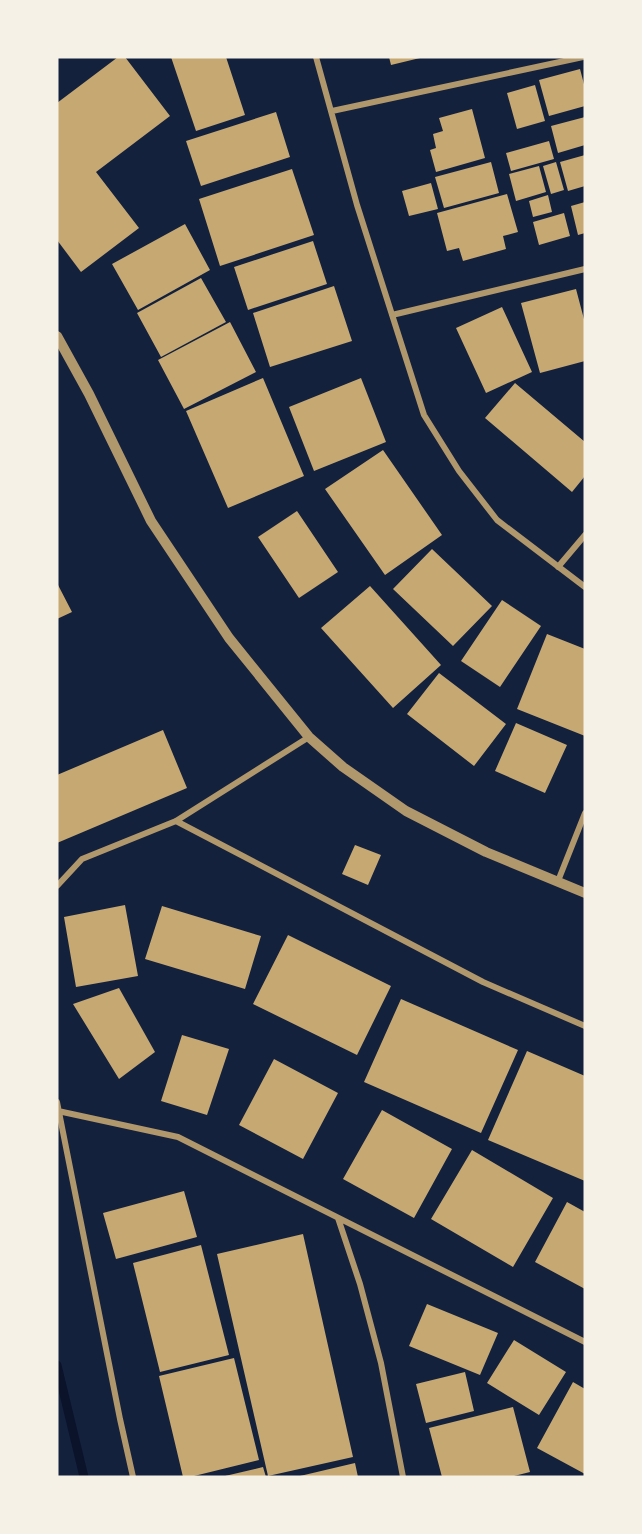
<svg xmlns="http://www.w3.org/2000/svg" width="642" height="1534" viewBox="0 0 642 1534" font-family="'Open Sans',sans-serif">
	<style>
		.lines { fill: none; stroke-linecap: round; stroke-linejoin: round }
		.stream { stroke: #0b132b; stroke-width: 9 }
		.building { fill: #c6a872 }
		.minor { stroke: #b1986c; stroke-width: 6 }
		.tertiary { stroke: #b1986c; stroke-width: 10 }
	</style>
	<rect width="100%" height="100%" fill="#14213d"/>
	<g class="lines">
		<path class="stream" d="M 57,1365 L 84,1477"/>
	</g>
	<path class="building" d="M 118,57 L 125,57 L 170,116 L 96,172 L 139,228 L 81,272 L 57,240 L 57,103 Z
		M 171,57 L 226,57 L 245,115 L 196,131 Z
		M 389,57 L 419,57 L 420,58 L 391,65 Z
		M 580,69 L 585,88 L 585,106 L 549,116 L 539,80 Z
		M 535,85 L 545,121 L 517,129 L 507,93 Z
		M 472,109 L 485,158 L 436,172 L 430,150 L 436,148 L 433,134 L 443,131 L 439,118 Z
		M 276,112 L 290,157 L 201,186 L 186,141 Z
		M 585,117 L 585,145 L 558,153 L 551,126 Z
		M 549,141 L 554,159 L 511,171 L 506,153 Z
		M 585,155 L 585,186 L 568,191 L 560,162 Z
		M 491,162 L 499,193 L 444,208 L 435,177 Z
		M 556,162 L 564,190 L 551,194 L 543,166 Z
		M 539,166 L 546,192 L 516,201 L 509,174 Z
		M 292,169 L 314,235 L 220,266 L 199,199 Z
		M 431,183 L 438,209 L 409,216 L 402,191 Z
		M 507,194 L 518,232 L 503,236 L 506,249 L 463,261 L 459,248 L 447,251 L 437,213 Z
		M 548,195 L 552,212 L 533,217 L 529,201 Z
		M 585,202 L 585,233 L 578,235 L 571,206 Z
		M 564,213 L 570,236 L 539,245 L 533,222 Z
		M 185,224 L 210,270 L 138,310 L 112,264 Z
		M 313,241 L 327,284 L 248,310 L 234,267 Z
		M 201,278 L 226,322 L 161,357 L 137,313 Z
		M 334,286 L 352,341 L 270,367 L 253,313 Z
		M 576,289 L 585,323 L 585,361 L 540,373 L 521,303 Z
		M 502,307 L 532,372 L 486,393 L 456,328 Z
		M 230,322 L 256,372 L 184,409 L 158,360 Z
		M 263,378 L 304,476 L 228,508 L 186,411 Z
		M 361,378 L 386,442 L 314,471 L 289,407 Z
		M 515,383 L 585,442 L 585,476 L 572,492 L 485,418 Z
		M 383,450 L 442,535 L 385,575 L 325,489 Z
		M 297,511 L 338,572 L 299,598 L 258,537 Z
		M 432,549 L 492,606 L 453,646 L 393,589 Z
		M 57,583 L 72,612 L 57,619 Z
		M 370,586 L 441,665 L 393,708 L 321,628 Z
		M 502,600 L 541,626 L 500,687 L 461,661 Z
		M 547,634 L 585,649 L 585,736 L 517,709 Z
		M 439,673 L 506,724 L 474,766 L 407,714 Z
		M 516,723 L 567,745 L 545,793 L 495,771 Z
		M 163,730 L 187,788 L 57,843 L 57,775 Z
		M 355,845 L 381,855 L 368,885 L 342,874 Z
		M 125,905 L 138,976 L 76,987 L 64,917 Z
		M 162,906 L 261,936 L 245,989 L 145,959 Z
		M 288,935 L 391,986 L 357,1055 L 253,1004 Z
		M 119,988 L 155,1052 L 119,1079 L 73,1004 Z
		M 401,999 L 518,1050 L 481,1133 L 364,1082 Z
		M 182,1035 L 229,1049 L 207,1115 L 161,1101 Z
		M 527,1051 L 585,1076 L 585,1181 L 488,1140 Z
		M 274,1059 L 338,1093 L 303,1159 L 239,1125 Z
		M 382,1110 L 452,1149 L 414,1218 L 343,1179 Z
		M 472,1150 L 553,1198 L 513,1267 L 431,1219 Z
		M 184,1191 L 197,1237 L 116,1259 L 103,1213 Z
		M 567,1202 L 585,1212 L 585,1289 L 535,1262 Z
		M 303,1234 L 353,1457 L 268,1476 L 217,1254 Z
		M 201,1245 L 229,1355 L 160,1372 L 133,1263 Z
		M 427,1304 L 498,1333 L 480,1375 L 409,1346 Z
		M 514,1340 L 566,1372 L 539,1415 L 487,1383 Z
		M 234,1358 L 259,1460 L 190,1477 L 183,1477 L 159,1376 Z
		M 465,1372 L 474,1411 L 426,1423 L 416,1384 Z
		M 573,1382 L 585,1389 L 585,1474 L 537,1448 Z
		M 513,1407 L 530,1472 L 510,1477 L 442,1477 L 429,1428 Z
		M 355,1463 L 358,1477 L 300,1477 L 300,1476 Z
		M 263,1467 L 266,1477 L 225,1477 L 225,1476 Z"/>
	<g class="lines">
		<path class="minor" d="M 316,57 L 357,205 L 424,415 L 459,471 L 497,520 L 585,587
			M 332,111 L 583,57
			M 392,315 L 585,269
			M 558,567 L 585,535
			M 176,821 L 483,982 L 585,1026
			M 558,881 L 585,813
			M 57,886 L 82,859 L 176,821 L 309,737
			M 57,1102 L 120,1419 L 133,1477
			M 58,1111 L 178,1137 L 585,1342
			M 338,1218 L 360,1284 L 381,1363 L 403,1477"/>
		<path class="tertiary" d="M 57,336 L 89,394 L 151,521 L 229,638 L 309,737 L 343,767 L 406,811 L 486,852 L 585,893"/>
	</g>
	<rect width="642" height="1534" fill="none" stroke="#f6f1e7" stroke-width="117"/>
</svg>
